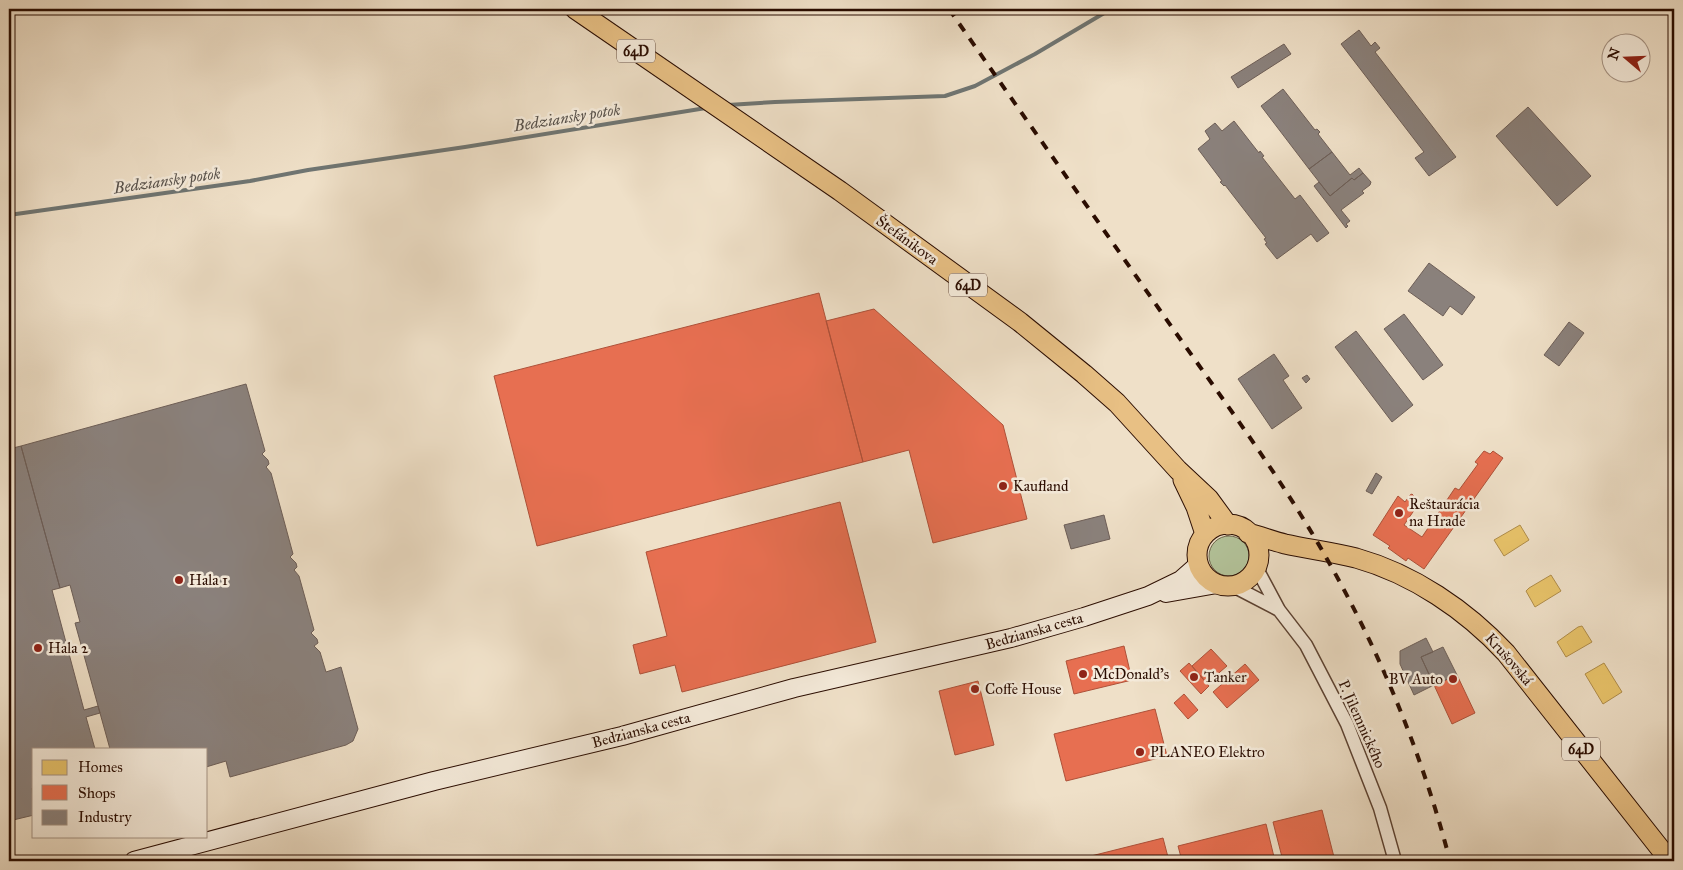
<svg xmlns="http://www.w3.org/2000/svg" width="1683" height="870" viewBox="0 0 1683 870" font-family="'IM FELL Great Primer',serif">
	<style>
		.green { fill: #b3c39a; stroke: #6e684d }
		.homes { fill: #e9c46a; stroke: #b08d4a }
		.shops { fill: #e76f51; stroke: #ae5139 }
		.industry { fill: #8a817c; stroke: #6d5e57 }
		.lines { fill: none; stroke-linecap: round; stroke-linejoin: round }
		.stream { stroke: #6f7572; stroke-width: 4 }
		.street-casing { stroke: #5b4132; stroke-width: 15 }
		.secondary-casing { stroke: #2a0c00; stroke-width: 20 }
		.primary-casing { stroke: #2a0c00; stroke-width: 21 }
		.street { stroke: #f5ebdb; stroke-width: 12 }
		.secondary { stroke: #f5ebdb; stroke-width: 18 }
		.primary { stroke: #e8c084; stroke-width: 19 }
		.rail { stroke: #2a0c00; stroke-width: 4; stroke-dasharray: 9 9; stroke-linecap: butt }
		.poi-dot { fill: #8f2418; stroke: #f5ebdb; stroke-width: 2 }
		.labels { text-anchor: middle; stroke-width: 5; stroke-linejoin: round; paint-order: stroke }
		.shield { fill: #f5ebdb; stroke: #674f42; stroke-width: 1 }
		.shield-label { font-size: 14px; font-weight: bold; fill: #2a0c00 }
		.street-label { font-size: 15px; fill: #2a0c00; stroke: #f5ebdb }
		.poi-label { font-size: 15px; fill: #2a0c00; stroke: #f5ebdb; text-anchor: start }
		.water-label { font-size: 16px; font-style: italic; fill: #58524c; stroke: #f5ebdb }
	</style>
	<rect width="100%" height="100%" fill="#efe0c8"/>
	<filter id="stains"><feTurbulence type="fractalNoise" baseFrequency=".004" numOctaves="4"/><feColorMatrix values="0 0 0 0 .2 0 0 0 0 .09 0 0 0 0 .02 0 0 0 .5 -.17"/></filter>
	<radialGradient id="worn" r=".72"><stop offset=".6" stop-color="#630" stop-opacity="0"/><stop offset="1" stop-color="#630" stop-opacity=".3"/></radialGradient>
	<path class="green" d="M1209 556a20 20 0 1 1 40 0a20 20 0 1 1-40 0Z"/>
	<path class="homes" d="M 1520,525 L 1529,540 L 1504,556 L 1494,540 Z
		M 1551,575 L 1561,591 L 1535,607 L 1526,591 L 1529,588 Z
		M 1582,626 L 1592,642 L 1566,657 L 1557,642 L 1578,627 Z
		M 1604,663 L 1622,692 L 1603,704 L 1585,674 Z"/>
	<path class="shops" d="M 819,293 L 863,462 L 537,546 L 494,376 Z
		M 874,309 L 1003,425 L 1027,519 L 933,543 L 909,450 L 863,462 L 826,321 Z
		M 1484,451 L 1490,454 L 1493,451 L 1503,458 L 1424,569 L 1408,558 L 1406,561 L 1388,548 L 1390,546 L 1373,535 L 1398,496 L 1405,502 L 1410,495 L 1412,494 L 1414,496 L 1412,502 L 1414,503 L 1415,509 L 1404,525 L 1422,537 L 1455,488 L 1459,490 L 1478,464 L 1475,462 Z
		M 840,502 L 876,642 L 682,692 L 675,665 L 640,674 L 633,645 L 667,636 L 646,552 Z
		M 1124,646 L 1132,680 L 1074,694 L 1066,661 Z
		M 1211,649 L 1227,666 L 1207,683 L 1192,666 Z
		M 1189,663 L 1209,686 L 1201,694 L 1180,671 Z
		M 1245,664 L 1259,680 L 1227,708 L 1213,692 Z
		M 1457,675 L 1475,713 L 1452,724 L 1434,685 Z
		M 978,681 L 994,745 L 955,755 L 939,691 Z
		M 1184,694 L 1198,710 L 1188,719 L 1174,703 Z
		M 1155,709 L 1167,756 L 1066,781 L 1054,734 Z
		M 1322,810 L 1335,861 L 1283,861 L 1273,822 Z
		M 1266,824 L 1275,861 L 1182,861 L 1178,846 Z
		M 1163,838 L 1169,861 L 1084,861 L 1083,858 Z"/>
	<path class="industry" d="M 1245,9 L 1271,9 L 1246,12 Z
		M 1359,30 L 1371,46 L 1375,42 L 1380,48 L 1375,52 L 1456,157 L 1429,176 L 1415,158 L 1424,152 L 1341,44 Z
		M 1284,44 L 1291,54 L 1238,88 L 1231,77 Z
		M 1283,89 L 1315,130 L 1317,129 L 1320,132 L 1318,134 L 1332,152 L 1309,169 L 1261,106 Z
		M 1528,107 L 1591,176 L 1557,206 L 1496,136 Z
		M 1234,121 L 1259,153 L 1260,151 L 1264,156 L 1262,157 L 1295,199 L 1300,195 L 1329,233 L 1317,242 L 1311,234 L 1277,259 L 1265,244 L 1267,243 L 1264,239 L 1266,238 L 1225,185 L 1224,186 L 1220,182 L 1222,181 L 1198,149 L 1210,139 L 1205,131 L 1215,123 L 1222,131 Z
		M 1332,152 L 1350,175 L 1359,168 L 1363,173 L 1354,180 L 1352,178 L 1330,196 L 1309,169 Z
		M 1363,173 L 1371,182 L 1370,185 L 1362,191 L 1364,193 L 1341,210 L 1350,221 L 1346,224 L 1348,226 L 1346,228 L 1314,186 L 1319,182 L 1330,196 L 1352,178 L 1354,180 Z
		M 1429,263 L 1475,297 L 1462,315 L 1450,306 L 1443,316 L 1408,291 Z
		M 1404,314 L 1443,365 L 1423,380 L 1384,329 Z
		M 1569,322 L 1584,333 L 1559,366 L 1544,355 Z
		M 1356,331 L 1413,405 L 1392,422 L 1335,347 Z
		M 1274,354 L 1289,376 L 1283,380 L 1302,408 L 1272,429 L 1238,379 Z
		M 1307,375 L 1310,379 L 1306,383 L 1302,378 Z
		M 246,384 L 265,451 L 262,454 L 268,460 L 269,464 L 266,467 L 271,473 L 293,554 L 290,557 L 296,563 L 297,567 L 294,570 L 299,576 L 314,630 L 311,633 L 317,639 L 318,643 L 314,646 L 320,652 L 326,672 L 341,667 L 358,729 L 353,741 L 346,745 L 230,777 L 226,761 L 206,767 L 206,749 L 110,749 L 75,623 L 80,622 L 70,585 L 60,588 L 21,446 Z
		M 21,446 L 60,588 L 52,590 L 84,710 L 98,706 L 100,713 L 86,717 L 95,749 L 34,749 L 34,788 L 32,788 L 34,815 L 9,821 L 9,449 Z
		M 1376,473 L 1382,477 L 1372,494 L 1366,491 Z
		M 1104,515 L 1110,539 L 1071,549 L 1064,525 Z
		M 1426,638 L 1433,652 L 1421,657 L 1434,685 L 1414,695 L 1400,664 L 1400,651 Z
		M 1443,647 L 1457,675 L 1434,685 L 1421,657 Z"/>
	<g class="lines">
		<path class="stream" d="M 728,105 L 775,102 L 945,96 L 975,86 L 1035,54 L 1111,9
			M 9,215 L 250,181 L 308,170 L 465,147 L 706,108"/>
		<g class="street-casing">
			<path id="street" d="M 1256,567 L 1279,610 L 1306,645 L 1347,724 L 1380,808 L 1395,861
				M 1233,586 L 1279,610"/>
		</g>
		<g class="secondary-casing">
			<path id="secondary" d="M 1166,593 L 1217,584
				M 134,861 L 434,781 L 622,736 L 794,688 L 1011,638 L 1084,617 L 1148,596 L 1181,580 L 1198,565"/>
		</g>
		<g class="primary-casing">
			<path id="primary" d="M 575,9 L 840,191 L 1020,322 L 1084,374 L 1117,403 L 1178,470 L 1209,499 L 1228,525
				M 1183,480 L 1196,507 L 1205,534
				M1197 555a31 31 0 1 1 62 0a31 31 0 1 1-62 0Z
				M 1248,533 C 1260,536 1273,541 1285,544 C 1308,549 1332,552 1356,558 C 1413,574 1466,610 1506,653 L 1670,861"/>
		</g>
		<use href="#street" class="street"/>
		<use href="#secondary" class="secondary"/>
		<use href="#primary" class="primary"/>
		<path class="rail" d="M 949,9 C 1020,111 1092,213 1164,316 C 1218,393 1276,470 1323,552 C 1379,649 1422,753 1450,861"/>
	</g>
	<g class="poi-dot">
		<circle cx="1003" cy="486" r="5"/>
		<circle cx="1399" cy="513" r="5"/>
		<circle cx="179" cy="580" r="5"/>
		<circle cx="38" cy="648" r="5"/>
		<circle cx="1083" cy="674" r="5"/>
		<circle cx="1194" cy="677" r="5"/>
		<circle cx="1453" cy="679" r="5"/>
		<circle cx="975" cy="689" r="5"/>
		<circle cx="1140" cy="752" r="5"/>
	</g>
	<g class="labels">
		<g class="shield">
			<rect x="617" y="39.5" width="38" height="23" rx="4"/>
			<rect x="949" y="273.5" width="38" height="23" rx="4"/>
			<rect x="1562" y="737.5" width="38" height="23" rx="4"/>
		</g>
		<g class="shield-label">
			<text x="636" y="56">64D</text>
			<text x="968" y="290">64D</text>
			<text x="1581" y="754">64D</text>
		</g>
		<g class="street-label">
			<text transform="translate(907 240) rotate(36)" y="5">Štefánikova</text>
			<text transform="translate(1034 631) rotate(-16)" y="5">Bedzianska cesta</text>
			<text transform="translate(1509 659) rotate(49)" y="5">Krušovská</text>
			<text transform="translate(1362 724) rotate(66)" y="5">P. Jilemnického</text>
			<text transform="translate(641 730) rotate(-15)" y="5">Bedzianska cesta</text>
		</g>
		<g class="poi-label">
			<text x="1013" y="491">Kaufland</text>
			<text x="1409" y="509">Reštaurácia<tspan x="1409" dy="17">na Hrade</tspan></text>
			<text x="189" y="585">Hala 1</text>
			<text x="48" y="653">Hala 2</text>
			<text x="1093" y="679">McDonald's</text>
			<text x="1204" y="682">Tanker</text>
			<text x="1443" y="684" text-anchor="end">BV Auto</text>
			<text x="985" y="694">Coffe House</text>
			<text x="1150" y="757">PLANEO Elektro</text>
		</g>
		<g class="water-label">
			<text transform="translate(567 117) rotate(-9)" y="6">Bedziansky potok</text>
			<text transform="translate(167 180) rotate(-8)" y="6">Bedziansky potok</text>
		</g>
	</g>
	<rect width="1683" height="870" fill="none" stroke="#efe0c8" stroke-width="30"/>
	<rect x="10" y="10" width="1663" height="850" fill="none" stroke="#2a0c00" stroke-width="2.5"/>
	<rect x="15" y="15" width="1653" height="840" fill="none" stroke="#2a0c00"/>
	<rect x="32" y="748" width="175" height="90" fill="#f5ebdb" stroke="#a49283"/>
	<rect x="42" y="760" width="25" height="15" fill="#e9c46a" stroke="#a49283"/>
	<text x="78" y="772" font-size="15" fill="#2a0c00">Homes</text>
	<rect x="42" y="785" width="25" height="15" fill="#e76f51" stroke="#a49283"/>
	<text x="78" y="798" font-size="15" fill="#2a0c00">Shops</text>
	<rect x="42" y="810" width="25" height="15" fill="#8a817c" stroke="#a49283"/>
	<text x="78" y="822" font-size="15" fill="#2a0c00">Industry</text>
	<g transform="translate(1626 58) rotate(289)"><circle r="24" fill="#f5ebdb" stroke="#a49283"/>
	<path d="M0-4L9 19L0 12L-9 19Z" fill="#8f2418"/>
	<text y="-8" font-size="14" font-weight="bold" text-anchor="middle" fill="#2a0c00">N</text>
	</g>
	<rect width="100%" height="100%" filter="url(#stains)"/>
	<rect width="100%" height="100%" fill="url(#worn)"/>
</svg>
